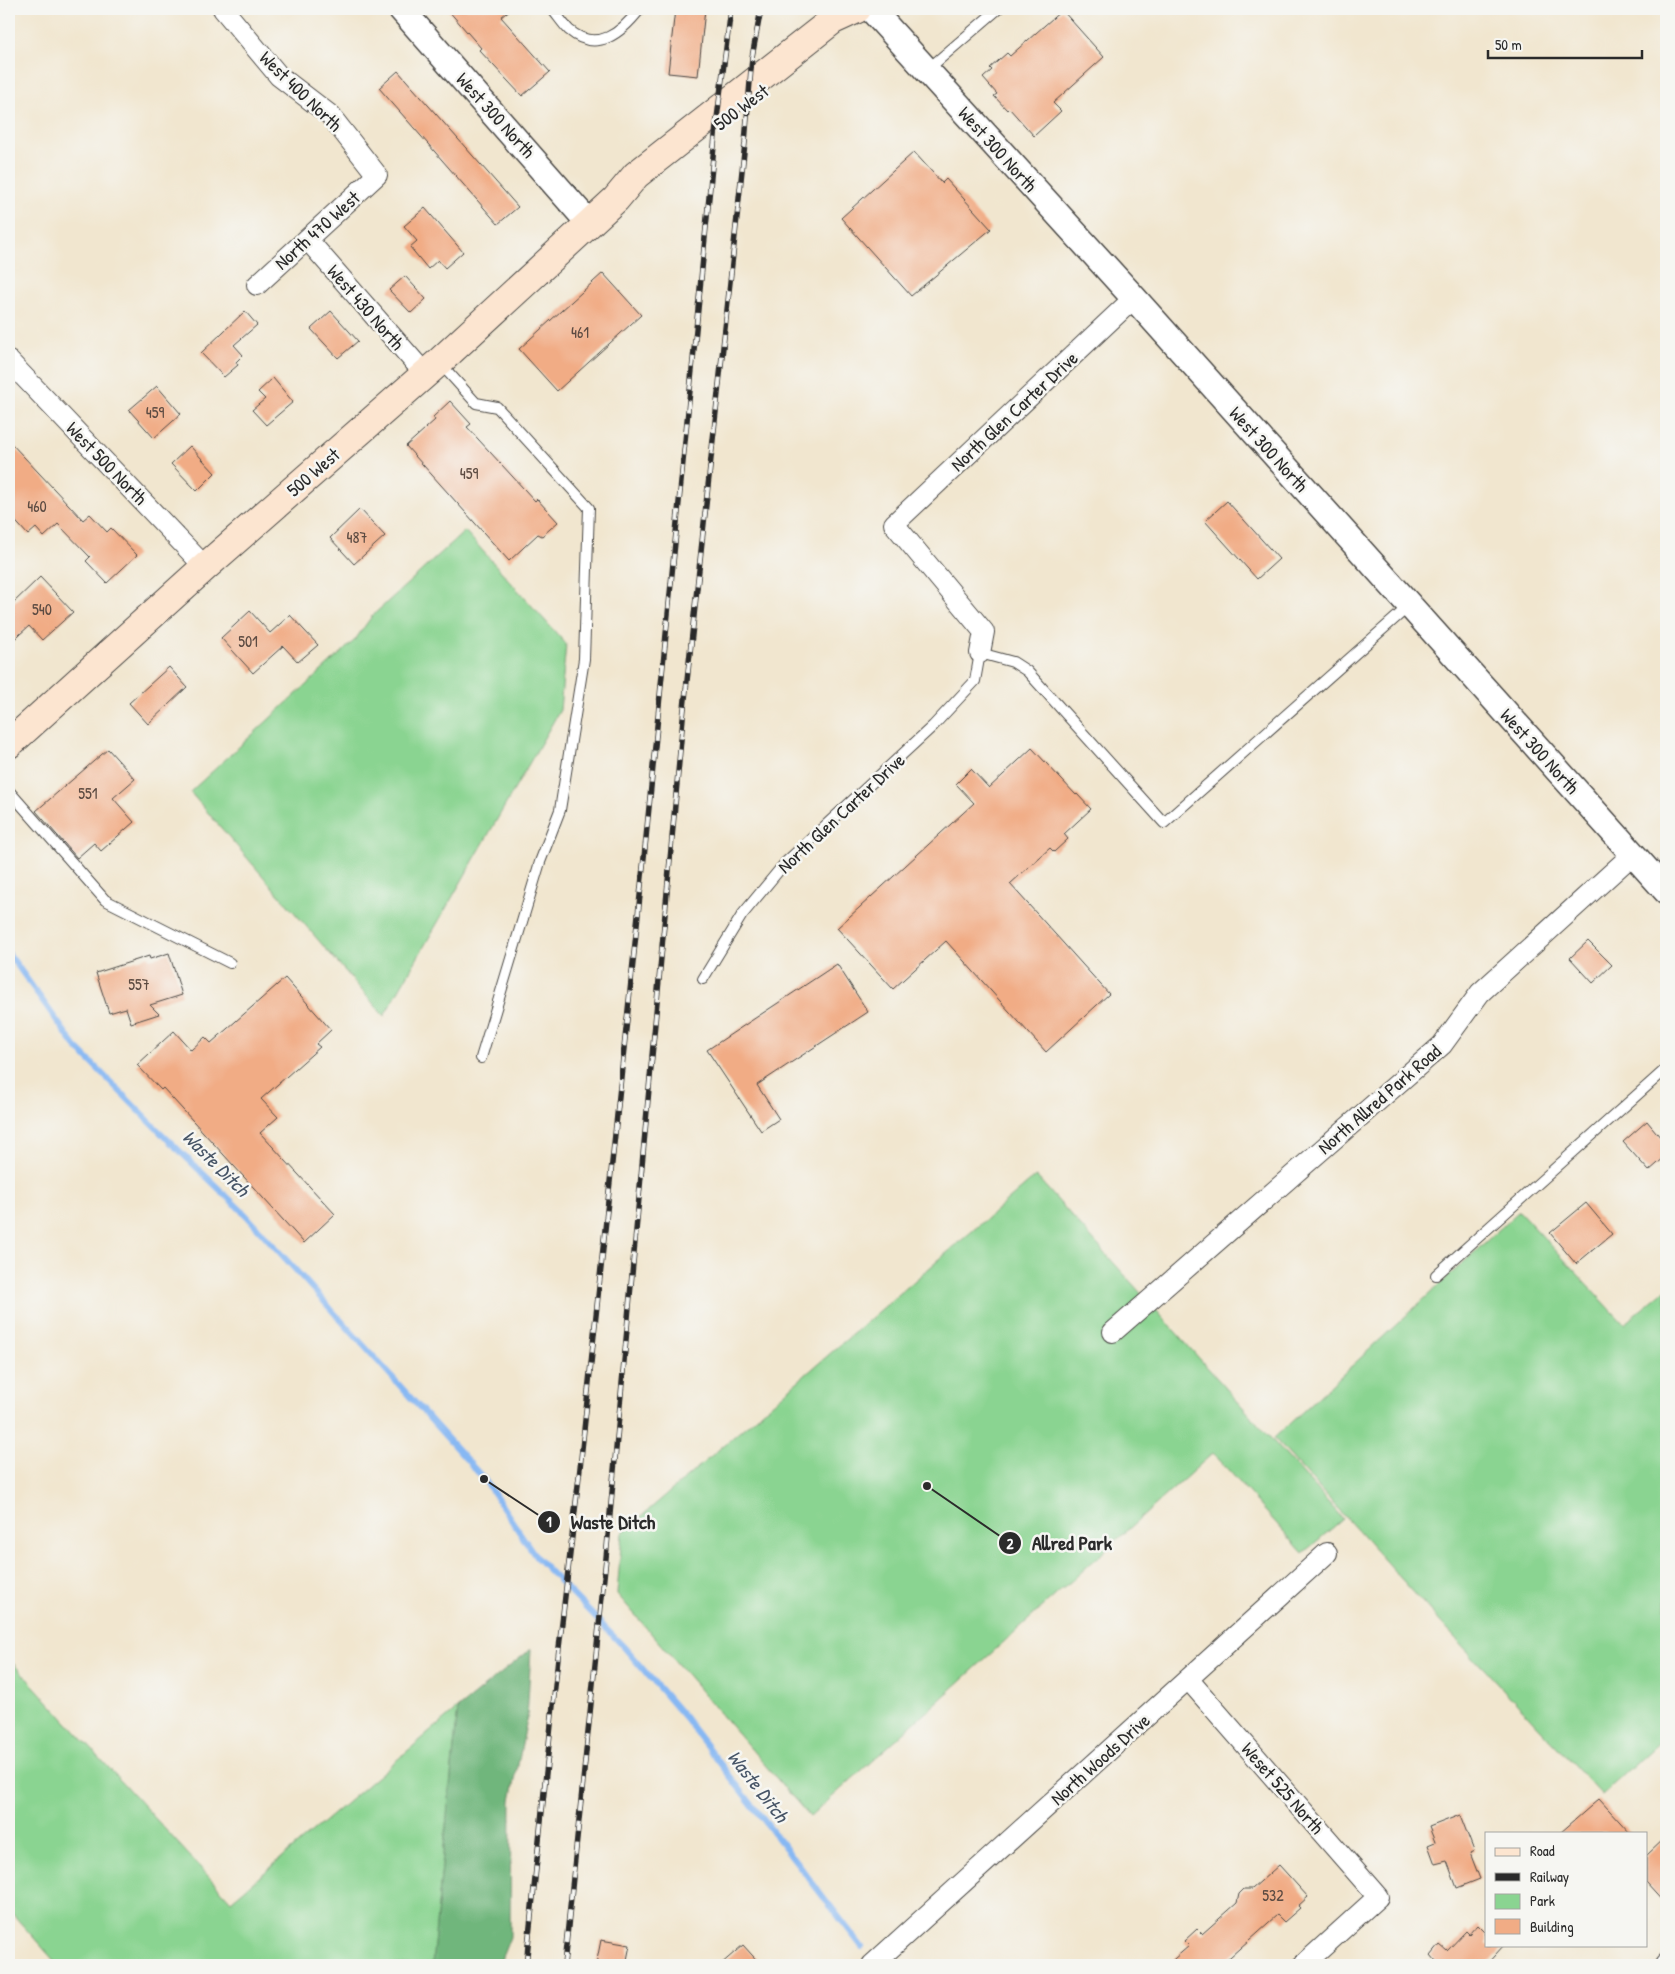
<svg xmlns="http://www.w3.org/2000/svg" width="1675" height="1974" viewBox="0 0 1675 1974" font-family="'Patrick Hand',sans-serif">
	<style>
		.green { fill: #8ad491; stroke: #5a805e }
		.forest { fill: #6fb67b; stroke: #4d7053 }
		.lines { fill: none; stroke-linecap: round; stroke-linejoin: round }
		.stream { stroke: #87b8f3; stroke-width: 6 }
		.building { fill: #f1ac85 }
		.service-casing { stroke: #494744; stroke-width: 12 }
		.minor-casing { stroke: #494744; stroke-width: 22 }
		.tertiary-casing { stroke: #494744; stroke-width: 28 }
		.secondary-casing { stroke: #494744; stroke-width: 30 }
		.service { stroke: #fff; stroke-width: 10 }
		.minor { stroke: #fff; stroke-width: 20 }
		.tertiary { stroke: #fff; stroke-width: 25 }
		.secondary { stroke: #fce5d0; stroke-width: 28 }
		.rail-casing { stroke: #2b2b2b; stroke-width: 5.5 }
		.rail { stroke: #f6f6f2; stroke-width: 4; stroke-dasharray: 11; stroke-linecap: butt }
		.labels { text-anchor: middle; stroke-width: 5; stroke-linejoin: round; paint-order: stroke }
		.number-label { font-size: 16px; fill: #5c4b42 }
		.street-label { font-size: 19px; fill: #2b2b2b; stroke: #f6f6f2 }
		.water-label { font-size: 20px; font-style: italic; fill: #475567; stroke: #f6f6f2 }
		.leader { fill: none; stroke: #2b2b2b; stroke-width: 2 }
		.callout-dot { fill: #2b2b2b; stroke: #f6f6f2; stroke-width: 2 }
		.mark-label { font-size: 15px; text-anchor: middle; font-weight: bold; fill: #fff }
		.callout-label { font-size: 20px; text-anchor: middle; font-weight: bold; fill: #2b2b2b; stroke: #f6f6f2; stroke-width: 5; stroke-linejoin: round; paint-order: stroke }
	</style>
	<rect width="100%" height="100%" fill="#f6f6f2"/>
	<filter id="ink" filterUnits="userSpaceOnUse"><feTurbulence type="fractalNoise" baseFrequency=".02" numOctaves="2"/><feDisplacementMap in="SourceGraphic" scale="10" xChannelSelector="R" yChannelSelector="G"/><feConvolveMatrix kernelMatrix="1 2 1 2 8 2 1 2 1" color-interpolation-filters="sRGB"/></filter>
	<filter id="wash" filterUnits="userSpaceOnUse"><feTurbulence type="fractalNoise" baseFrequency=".0096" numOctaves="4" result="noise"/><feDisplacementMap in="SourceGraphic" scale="20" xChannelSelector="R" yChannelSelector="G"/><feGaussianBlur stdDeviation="1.12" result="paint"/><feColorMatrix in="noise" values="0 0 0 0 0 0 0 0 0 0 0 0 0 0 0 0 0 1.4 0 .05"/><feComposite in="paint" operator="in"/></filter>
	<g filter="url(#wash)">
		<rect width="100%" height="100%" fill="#f1e6cf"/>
		<path class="green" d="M 465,531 L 566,644 L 560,710 L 384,1016 L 190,792 L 355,640 L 372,616 Z
			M 1036,1176 L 1343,1519 L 1303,1553 L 1213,1453 L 810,1817 L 617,1594 L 622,1533 Z
			M 1519,1211 L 1624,1324 L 1666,1289 L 1666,1736 L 1602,1795 L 1443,1625 L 1274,1438 Z
			M 9,1659 L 231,1901 L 458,1708 L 432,1965 L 58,1965 L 9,1910 Z"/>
		<path class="forest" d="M 531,1649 L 527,1719 L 511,1801 L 510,1937 L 499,1965 L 432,1965 L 458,1708 Z"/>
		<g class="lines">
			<path class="stream" d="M 9,954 L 75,1046 L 160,1132 L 246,1215 L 484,1479 L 536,1557 L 623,1646 L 685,1718 L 862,1947"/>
		</g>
		<g id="blocks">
			<path class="building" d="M 447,9 L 511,9 L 501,17 L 550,72 L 522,96 L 479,50 L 481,48 Z
				M 675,9 L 705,9 L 698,76 L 668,73 Z
				M 1062,10 L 1104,57 L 1053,103 L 1061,111 L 1034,136 L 1009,108 L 1007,110 L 994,96 L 997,94 L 983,78 L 992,70 L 990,68 L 1007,53 L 1010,56 Z
				M 398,71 L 518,207 L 498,224 L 379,88 Z
				M 914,152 L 942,183 L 946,179 L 991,229 L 911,296 L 841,218 Z
				M 425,208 L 463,252 L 445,268 L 438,260 L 428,269 L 410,247 L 417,241 L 404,226 Z
				M 603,273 L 641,315 L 557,391 L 519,349 Z
				M 405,276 L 426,299 L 411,313 L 389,290 Z
				M 245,311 L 257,325 L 234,345 L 243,355 L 236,362 L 238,365 L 224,377 L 201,353 Z
				M 331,311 L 358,341 L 338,358 L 311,329 Z
				M 273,378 L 293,402 L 266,425 L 252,410 L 265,399 L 258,392 Z
				M 157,386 L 181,414 L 154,438 L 129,410 Z
				M 450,401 L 471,424 L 467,427 L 535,501 L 537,499 L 558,522 L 542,536 L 538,534 L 509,561 L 406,446 L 435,420 L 433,417 Z
				M 9,441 L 83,520 L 90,514 L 107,532 L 111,528 L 137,555 L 107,583 L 86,561 L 90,557 L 58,524 L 44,537 L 36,528 L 28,535 L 9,514 Z
				M 190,446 L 215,473 L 197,491 L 171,464 Z
				M 1227,501 L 1279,559 L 1257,579 L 1205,521 Z
				M 360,509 L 385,536 L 354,564 L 330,538 Z
				M 40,577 L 73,612 L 42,640 L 29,626 L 9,644 L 9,607 Z
				M 250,611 L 270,633 L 290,615 L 318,645 L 298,662 L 283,646 L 253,673 L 221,638 Z
				M 169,667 L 187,687 L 148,724 L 129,703 Z
				M 1032,748 L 1076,795 L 1077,794 L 1091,809 L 1064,834 L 1068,839 L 1054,852 L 1050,848 L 1010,884 L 1109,994 L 1046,1052 L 946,941 L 893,989 L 837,928 L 974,803 L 956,784 L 971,769 L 989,788 Z
				M 108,749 L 135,779 L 113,798 L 134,822 L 101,851 L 94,843 L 77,858 L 36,811 Z
				M 1588,941 L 1612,965 L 1593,983 L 1570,958 Z
				M 169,953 L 182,995 L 150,1005 L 159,1014 L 131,1023 L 126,1008 L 109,1013 L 96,973 L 149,956 L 150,959 Z
				M 837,964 L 868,1012 L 757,1085 L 779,1119 L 761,1131 L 707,1050 Z
				M 285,978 L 331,1030 L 316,1044 L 320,1047 L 261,1099 L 278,1117 L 260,1133 L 335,1214 L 304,1243 L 163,1088 L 161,1090 L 137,1065 L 174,1031 L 191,1050 L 205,1037 L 211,1043 Z
				M 1647,1121 L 1666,1144 L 1666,1156 L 1649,1171 L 1623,1142 Z
				M 1586,1203 L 1612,1234 L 1576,1264 L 1550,1233 Z
				M 1599,1799 L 1630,1833 L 1560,1833 Z
				M 1460,1815 L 1474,1851 L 1470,1853 L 1480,1879 L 1457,1888 L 1447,1861 L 1435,1864 L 1428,1845 L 1435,1842 L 1429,1827 Z
				M 1666,1837 L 1666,1904 L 1646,1882 L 1646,1856 Z
				M 1279,1865 L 1308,1897 L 1298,1906 L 1300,1908 L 1284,1922 L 1277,1915 L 1221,1965 L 1167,1965 L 1189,1946 L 1184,1941 L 1197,1929 L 1202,1934 L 1237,1903 L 1239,1894 L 1244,1889 L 1252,1889 Z
				M 1477,1925 L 1486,1934 L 1486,1945 L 1504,1945 L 1486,1965 L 1433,1965 L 1436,1962 L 1431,1956 L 1440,1945 L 1447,1951 L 1466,1931 L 1469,1934 Z
				M 601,1940 L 630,1945 L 626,1965 L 596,1965 Z
				M 743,1945 L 761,1965 L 720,1965 Z"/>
		</g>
	</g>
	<g filter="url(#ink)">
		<use href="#blocks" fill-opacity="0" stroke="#494744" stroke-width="1"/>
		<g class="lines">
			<g class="service-casing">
				<path id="service" d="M 552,9 C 558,16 563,24 569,30 C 597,54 622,32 640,9
					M 927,70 L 998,9
					M 439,362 L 476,403 L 497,407 L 589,508 L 584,659 L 560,810 L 540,862 L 481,1058
					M 9,791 L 105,900 L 230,963
					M 703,979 L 742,915 L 785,863 L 933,726 L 975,681 L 980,653 L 1013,662 L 1027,671 L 1164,823 L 1409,606
					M 1436,1275 L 1666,1069"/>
			</g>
			<g class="minor-casing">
				<path id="minor" d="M 223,9 L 279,76 L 330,115 L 377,175 L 257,285
					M 307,239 L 425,374
					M 9,361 L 205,567
					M 980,653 L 984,632 L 894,524 L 1134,298
					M 1113,1332 L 1442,1045 L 1480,993 L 1633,854
					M 1188,1679 L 1378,1897 L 1303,1965
					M 872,1965 L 1327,1553
					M 1665,1965 L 1666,1964"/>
			</g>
			<g class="tertiary-casing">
				<path id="tertiary" d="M 401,9 L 589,223
					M 871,9 L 1134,298 L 1666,891"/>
			</g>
			<g class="secondary-casing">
				<path id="secondary" d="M 9,744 L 205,567 L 439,362 L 616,199 L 636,175 L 833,20 L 857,9"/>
			</g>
			<use href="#service" class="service"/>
			<use href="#minor" class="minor"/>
			<use href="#tertiary" class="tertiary"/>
			<use href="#secondary" class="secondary"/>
			<g class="rail-casing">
				<path id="rail" d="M 526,1965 L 559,1648 L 580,1468 L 645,848 L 716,126 L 731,9
					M 564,1965 L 606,1558 L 683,718 L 745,143 L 752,57 L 761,9"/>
			</g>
			<use href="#rail" class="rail"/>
		</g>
	</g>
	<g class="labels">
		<g class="number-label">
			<text x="580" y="338">461</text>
			<text x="155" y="418">459</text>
			<text x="469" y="479">459</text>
			<text x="37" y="512">460</text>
			<text x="357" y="543">487</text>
			<text x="42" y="615">540</text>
			<text x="248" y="647">501</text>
			<text x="88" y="799">551</text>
			<text x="139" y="990">557</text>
			<text x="1273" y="1901">532</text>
		</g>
		<g class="street-label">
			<text transform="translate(301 91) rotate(44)" y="7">West 400 North</text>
			<text transform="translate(741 107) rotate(-37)" y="7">500 West</text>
			<text transform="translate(496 115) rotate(48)" y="7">West 300 North</text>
			<text transform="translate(998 149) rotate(48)" y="7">West 300 North</text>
			<text transform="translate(317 230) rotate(-42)" y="7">North 470 West</text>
			<text transform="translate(366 307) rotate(49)" y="7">West 430 North</text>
			<text transform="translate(1014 411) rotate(-43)" y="7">North Glen Carter Drive</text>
			<text transform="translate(1269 449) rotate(48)" y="7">West 300 North</text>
			<text transform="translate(107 463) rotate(46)" y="7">West 500 North</text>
			<text transform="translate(313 472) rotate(-41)" y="7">500 West</text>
			<text transform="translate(1540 751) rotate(48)" y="7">West 300 North</text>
			<text transform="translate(841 813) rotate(-43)" y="7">North Glen Carter Drive</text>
			<text transform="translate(1379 1099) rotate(-41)" y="7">North Allred Park Road</text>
			<text transform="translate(1100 1759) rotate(-42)" y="7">North Woods Drive</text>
			<text transform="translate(1283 1788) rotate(49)" y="7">Weset 525 North</text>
		</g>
		<g class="water-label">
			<text transform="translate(216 1163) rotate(45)" y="7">Waste Ditch</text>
			<text transform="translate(758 1786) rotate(52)" y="7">Waste Ditch</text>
		</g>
	</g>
	<path class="leader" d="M484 1479L549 1522M927 1486L1010 1543"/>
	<g class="callout-dot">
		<circle cx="484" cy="1479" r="5"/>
		<circle cx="927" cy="1486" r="5"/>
		<circle cx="549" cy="1522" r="12"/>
		<circle cx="1010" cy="1543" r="12"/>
	</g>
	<g class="mark-label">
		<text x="549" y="1527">1</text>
		<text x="1010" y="1549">2</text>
	</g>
	<g class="callout-label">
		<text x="613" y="1529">Waste Ditch</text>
		<text x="1072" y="1550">Allred Park</text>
	</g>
	<rect width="1675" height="1974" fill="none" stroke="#f6f6f2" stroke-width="30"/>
	<rect x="1485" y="1832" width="162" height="115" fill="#f6f6f2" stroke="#a5a5a2"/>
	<rect x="1495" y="1848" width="25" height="8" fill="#fce5d0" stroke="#a5a5a2"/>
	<text x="1530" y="1856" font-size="15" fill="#2b2b2b">Road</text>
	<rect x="1495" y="1873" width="25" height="8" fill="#2b2b2b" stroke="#a5a5a2"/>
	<text x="1530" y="1882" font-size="15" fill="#2b2b2b">Railway</text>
	<rect x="1495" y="1894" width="25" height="15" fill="#8ad491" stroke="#a5a5a2"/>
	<text x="1530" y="1906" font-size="15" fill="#2b2b2b">Park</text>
	<rect x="1495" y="1919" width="25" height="15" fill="#f1ac85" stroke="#a5a5a2"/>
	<text x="1530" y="1932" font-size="15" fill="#2b2b2b">Building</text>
	<path d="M1488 50v8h154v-8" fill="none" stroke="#2b2b2b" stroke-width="2.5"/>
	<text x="1495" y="50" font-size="15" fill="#2b2b2b" stroke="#f6f6f2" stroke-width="4" paint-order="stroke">50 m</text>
</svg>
